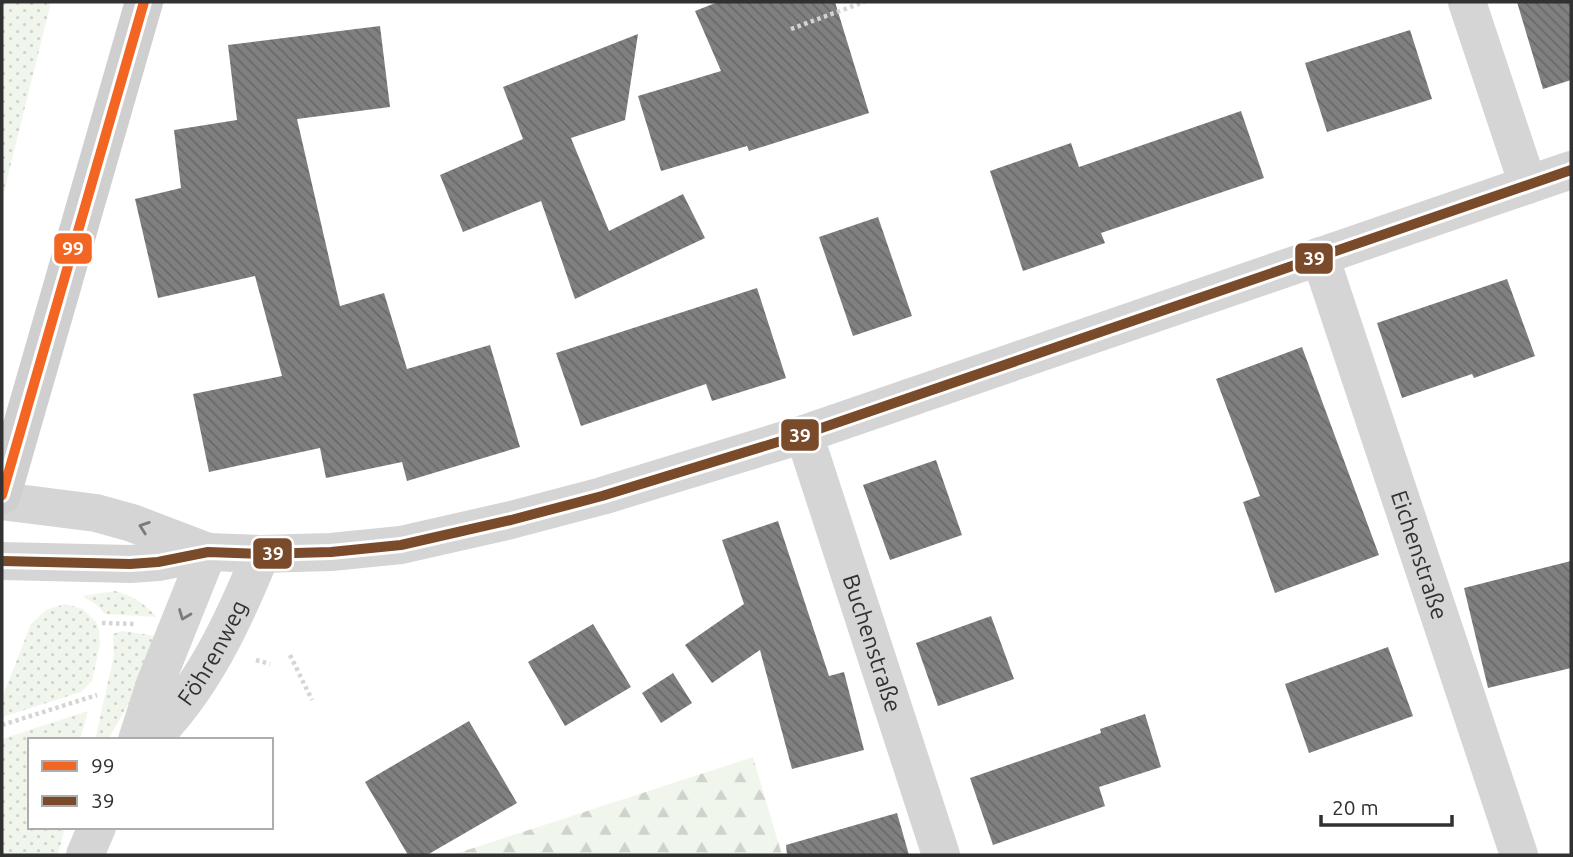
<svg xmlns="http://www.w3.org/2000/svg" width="1573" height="857" viewBox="0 0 1573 857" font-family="Ubuntu,sans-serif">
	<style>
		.grass { fill: url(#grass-dots) }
		.forest { fill: url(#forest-firs) }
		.building { fill: url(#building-back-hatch) }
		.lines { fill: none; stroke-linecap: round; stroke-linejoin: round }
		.path { stroke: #d5d5d5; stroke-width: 4.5; stroke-dasharray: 3.5 3.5; stroke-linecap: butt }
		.minor { stroke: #d5d5d5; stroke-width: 38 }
		.tertiary { stroke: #d5d5d5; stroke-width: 38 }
		.secondary { stroke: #cfcfcf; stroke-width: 38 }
		.bus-1-casing { stroke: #fff; stroke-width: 16 }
		.bus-2-casing { stroke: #fff; stroke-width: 16 }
		.bus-1 { stroke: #f26522; stroke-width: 10 }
		.bus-2 { stroke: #7a4b2a; stroke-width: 10 }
		.oneway { stroke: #7b7b7b }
		.labels { text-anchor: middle; stroke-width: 7; stroke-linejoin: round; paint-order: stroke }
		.street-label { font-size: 23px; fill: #313131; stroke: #fff }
		.line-badge { stroke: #fff; stroke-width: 2.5 }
		.badge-label { font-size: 19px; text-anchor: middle; font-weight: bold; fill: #fff }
	</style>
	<defs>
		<pattern id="grass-dots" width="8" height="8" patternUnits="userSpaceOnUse" patternTransform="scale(1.75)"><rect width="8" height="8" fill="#f1f6ed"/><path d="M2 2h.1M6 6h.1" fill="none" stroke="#cfd3cc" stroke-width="1.8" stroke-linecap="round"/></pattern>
		<pattern id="forest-firs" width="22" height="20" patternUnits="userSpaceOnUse" patternTransform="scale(1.75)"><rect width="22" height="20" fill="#f1f6ed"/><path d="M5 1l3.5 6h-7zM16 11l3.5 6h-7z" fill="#cfd3cc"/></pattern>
		<pattern id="building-back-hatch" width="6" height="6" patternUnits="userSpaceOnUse" patternTransform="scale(1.75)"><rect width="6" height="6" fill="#808080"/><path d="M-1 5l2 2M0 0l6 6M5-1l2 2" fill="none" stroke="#696969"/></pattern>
	</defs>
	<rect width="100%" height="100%" fill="#fff"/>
	<path class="grass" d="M 2,2 L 51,2 L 2,200 Z
		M 115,591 C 133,595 144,604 157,617 L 105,614 L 97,605 L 82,596 Z
		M 65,604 L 83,609 L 96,622 L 99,629 L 100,644 L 92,681 L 81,692 L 2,717 L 2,698 L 31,624 L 46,610 Z
		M 122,631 L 158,636 L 138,687 L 108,740 L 95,740 L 114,655 L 113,634 Z
		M 88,711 L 80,740 L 30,740 L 30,827 L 65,827 L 58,855 L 2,855 L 2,739 Z"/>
	<path class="forest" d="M 753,757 L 782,855 L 452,855 Z"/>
	<path class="building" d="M 718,2 L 835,2 L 869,113 L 749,151 L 747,146 L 661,171 L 638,96 L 721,71 L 695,11 Z
		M 1517,2 L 1571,2 L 1571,80 L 1543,89 Z
		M 380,26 L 390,107 L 297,119 L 340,306 L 384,293 L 407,369 L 490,345 L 520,447 L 407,481 L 402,462 L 326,478 L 320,448 L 209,472 L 193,394 L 282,376 L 255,276 L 158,298 L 135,199 L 181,188 L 174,130 L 237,120 L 228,45 Z
		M 1410,30 L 1432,99 L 1327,132 L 1305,63 Z
		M 638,34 L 625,120 L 571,138 L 609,231 L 683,194 L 705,238 L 575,299 L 541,201 L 463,232 L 440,175 L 523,139 L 503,87 Z
		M 1241,111 L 1264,178 L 1101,233 L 1105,243 L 1023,271 L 990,171 L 1071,143 L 1079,167 Z
		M 878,217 L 912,316 L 853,336 L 819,237 Z
		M 1507,279 L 1535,356 L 1474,378 L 1472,374 L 1402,398 L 1377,323 Z
		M 757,288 L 786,378 L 712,401 L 706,384 L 581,426 L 556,353 Z
		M 1302,347 L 1379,555 L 1275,593 L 1243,502 L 1260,496 L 1216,379 Z
		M 936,460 L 962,535 L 890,560 L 863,485 Z
		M 778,521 L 829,676 L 844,672 L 864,750 L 792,769 L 760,650 L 712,683 L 685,645 L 744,604 L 722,540 Z
		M 1571,561 L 1571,668 L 1488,688 L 1464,588 Z
		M 991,616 L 1014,679 L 938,706 L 916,643 Z
		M 593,624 L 631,687 L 565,726 L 528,662 Z
		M 1388,647 L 1413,716 L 1309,753 L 1285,684 Z
		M 673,673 L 692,703 L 661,723 L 642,693 Z
		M 1145,714 L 1161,767 L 1099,787 L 1105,806 L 993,845 L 970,778 L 1101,733 L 1100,729 Z
		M 469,721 L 517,803 L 427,855 L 408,855 L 365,782 Z
		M 897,813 L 909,855 L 787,855 L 786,845 Z"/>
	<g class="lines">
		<path class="path" d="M 791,29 L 864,2
			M 102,623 L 136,624
			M 290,655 L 312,700
			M 256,660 L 270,664
			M 2,725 L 97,695"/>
		<g class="minor">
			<path d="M 1467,2 L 1528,185"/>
			<path id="s1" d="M 1320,256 L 1519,855"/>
			<path id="s2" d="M 804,434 L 941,855"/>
		</g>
		<g class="tertiary">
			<path d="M 2,501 L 96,513 L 132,523 L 208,552"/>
			<path d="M 2,561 L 130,564 L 158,562 L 208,552 L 261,554 L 331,552 L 401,545 L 511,520 L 602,496 L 804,434 L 1571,170"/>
			<path d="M 137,740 L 155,684 L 208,552"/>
			<path id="s3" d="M 150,740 C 202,690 234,620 261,554"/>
			<path d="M 85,855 L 97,827"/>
		</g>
		<path class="secondary" d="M 2,495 L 144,2"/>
		<g class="bus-1-casing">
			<path id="bus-1" d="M 2,495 L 144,2"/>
		</g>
		<g class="bus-2-casing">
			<path id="bus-2" d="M 2,561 L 130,564 L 158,562 L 208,552 L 261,554 L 331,552 L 401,545 L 511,520 L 602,496 L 804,434 L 1571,170"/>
		</g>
		<use href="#bus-1" class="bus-1"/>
		<use href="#bus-2" class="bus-2"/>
	</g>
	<defs><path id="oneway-chevron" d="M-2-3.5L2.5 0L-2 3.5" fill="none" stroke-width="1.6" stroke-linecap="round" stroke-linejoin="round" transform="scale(1.75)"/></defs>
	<g class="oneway">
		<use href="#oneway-chevron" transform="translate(144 527) rotate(-161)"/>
		<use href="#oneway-chevron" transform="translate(184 615) rotate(111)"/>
	</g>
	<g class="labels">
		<g class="street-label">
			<text dy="8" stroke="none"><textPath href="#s1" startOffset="315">Eichenstraße</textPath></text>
			<text dy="8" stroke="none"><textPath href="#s2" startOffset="220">Buchenstraße</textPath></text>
			<text dy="8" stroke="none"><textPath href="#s3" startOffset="108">Föhrenweg</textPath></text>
		</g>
	</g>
	<g class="line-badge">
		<rect x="53" y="232" width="40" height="33" rx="7" fill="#f26522"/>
		<rect x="1294" y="242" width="40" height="33" rx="7" fill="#7a4b2a"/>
		<rect x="780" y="418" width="40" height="34" rx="7" fill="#7a4b2a"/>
		<rect x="252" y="537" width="41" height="33" rx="7" fill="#7a4b2a"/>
	</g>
	<g class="badge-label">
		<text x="73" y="255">99</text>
		<text x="1314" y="265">39</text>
		<text x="800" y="442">39</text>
		<text x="273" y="560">39</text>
	</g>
	<rect width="1573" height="857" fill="none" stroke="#313131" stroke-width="7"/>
	<rect x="28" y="738" width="245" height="91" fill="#ffffff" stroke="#adadad" stroke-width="2"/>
	<rect x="42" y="761" width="35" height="10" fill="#f26522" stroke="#adadad" stroke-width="2"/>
	<text x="91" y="773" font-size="21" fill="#313131">99</text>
	<rect x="42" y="796" width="35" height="10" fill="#7a4b2a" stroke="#adadad" stroke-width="2"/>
	<text x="91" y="808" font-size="21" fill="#313131">39</text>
	<path d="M1321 815v10h131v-10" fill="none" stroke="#313131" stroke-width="3.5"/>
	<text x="1332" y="815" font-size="21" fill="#313131" stroke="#ffffff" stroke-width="5" paint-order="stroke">20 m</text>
</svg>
